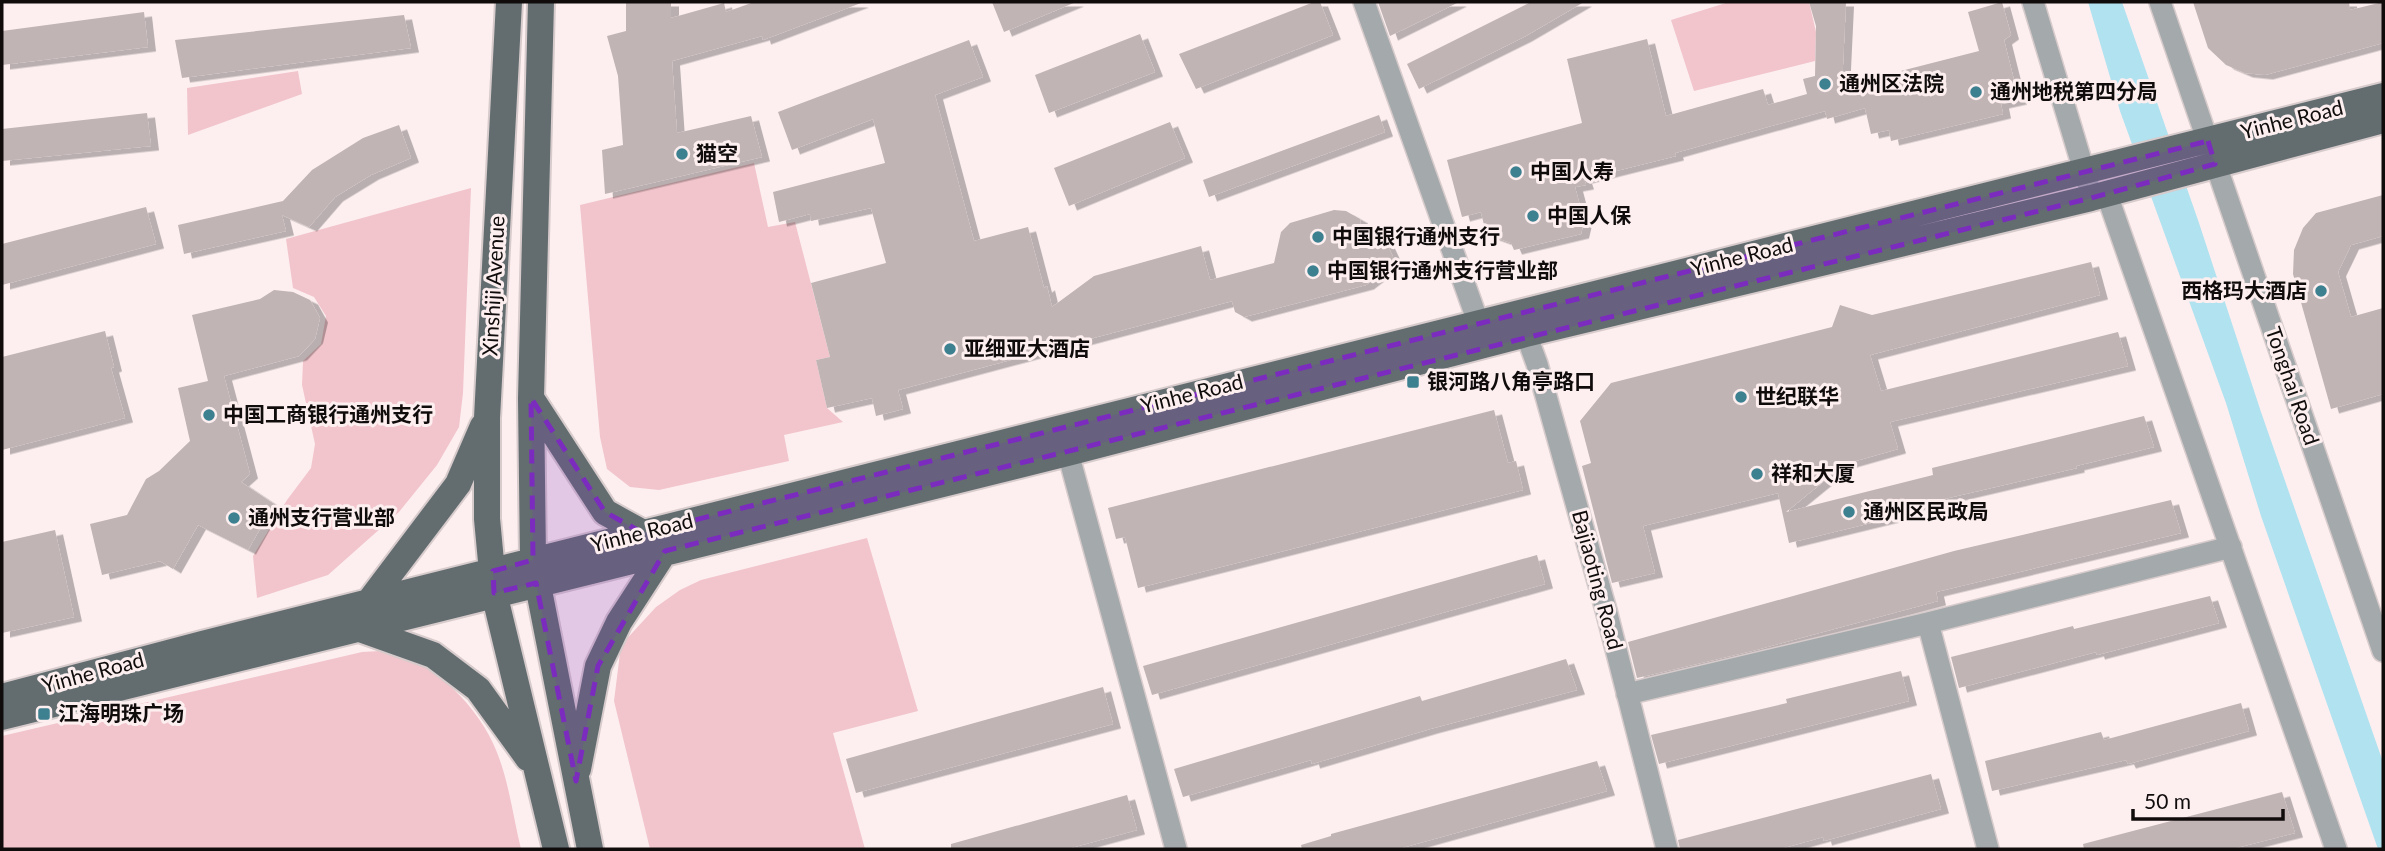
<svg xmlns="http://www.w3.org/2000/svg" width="2385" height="851" viewBox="0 0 2385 851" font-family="Lato,'Noto Sans SC',sans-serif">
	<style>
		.green { fill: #f1c5cb }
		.water { fill: #b0e2f0 }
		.building { fill: #c1b4b5; filter: url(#shadow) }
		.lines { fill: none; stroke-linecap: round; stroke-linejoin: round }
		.minor-casing { stroke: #d7cbcc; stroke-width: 24 }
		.major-casing { stroke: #d7cbcc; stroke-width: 30 }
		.minor { stroke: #a4a9ab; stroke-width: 21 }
		.major { stroke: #636d70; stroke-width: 26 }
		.marked { fill: #7b2cbf; fill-opacity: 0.2; stroke: #7b2cbf; stroke-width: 5; stroke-dasharray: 14 9; stroke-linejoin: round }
		.poi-dot { fill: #3d8090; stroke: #fdeff0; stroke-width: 2.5 }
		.labels { text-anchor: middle; stroke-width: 6; stroke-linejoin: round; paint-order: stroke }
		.poi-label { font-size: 21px; font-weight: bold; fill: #100c0c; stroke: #fdeff0; text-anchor: start }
		.street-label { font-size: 21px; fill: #100c0c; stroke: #fdeff0 }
	</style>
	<defs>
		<filter id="shadow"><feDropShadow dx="8" dy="4.5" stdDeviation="0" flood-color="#0004"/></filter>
	</defs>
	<rect width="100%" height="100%" fill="#fdeff0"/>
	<path class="green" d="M 1729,2 L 1809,2 L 1816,32 L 1815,61 L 1694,91 L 1671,20 Z
		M 298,71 L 302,94 L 188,135 L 187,88 Z
		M 754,163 L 768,227 L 795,222 L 830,357 L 816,360 L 827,408 L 843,422 L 784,435 L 789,461 L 659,490 L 630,487 L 607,469 L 600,437 L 580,205 Z
		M 471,188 L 463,393 L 459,427 L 437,465 L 399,512 L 328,575 L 257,598 L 253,556 L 287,500 L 311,468 L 315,444 L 302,385 L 303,361 L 321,344 L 326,316 L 314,297 L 293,288 L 286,239 Z
		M 867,538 L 918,711 L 833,733 L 865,849 L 650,849 L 614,701 L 621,645 L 656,607 L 680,590 L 701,580 Z
		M 362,652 C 370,652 380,650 389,652 C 434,661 480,709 496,750 C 509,781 513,817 521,849 L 2,849 L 2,736 Z"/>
	<path class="water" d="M 2088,2 L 2122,2 L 2199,223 L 2261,412 L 2383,762 L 2383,849 L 2378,849 L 2261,516 L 2226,403 L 2120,111 Z"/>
	<path class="building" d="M 626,2 L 671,2 L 671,18 L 724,3 L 726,12 L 754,2 L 861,3 L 763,40 L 762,36 L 672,61 L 677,133 L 751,116 L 762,157 L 605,194 L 602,150 L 623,145 L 618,76 L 607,36 L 626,31 Z
		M 992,2 L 1076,2 L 1004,32 Z
		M 1314,2 L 1320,2 L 1333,35 L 1196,89 L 1179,54 Z
		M 1378,2 L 1459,2 L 1390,36 Z
		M 1531,2 L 1584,2 L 1524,37 L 1419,89 L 1407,64 Z
		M 1809,2 L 1846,2 L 1842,86 L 1979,51 L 1968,12 L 2002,2 L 2011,35 L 2004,40 L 2019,100 L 2001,104 L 2003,114 L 1891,141 L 1889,130 L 1871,134 L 1865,108 L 1827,119 L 1825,111 L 1675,153 L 1676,156 L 1584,179 L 1586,185 L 1575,187 L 1584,221 L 1581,234 L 1514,250 L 1511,243 L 1486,234 L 1481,212 L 1462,217 L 1447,160 L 1582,123 L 1567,59 L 1647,39 L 1666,116 L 1763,89 L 1768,105 L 1807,94 L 1803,79 L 1815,76 L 1816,26 Z
		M 2193,2 L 2349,2 L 2350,10 L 2383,2 L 2383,43 L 2265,75 L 2245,73 L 2226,65 L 2208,48 Z
		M 144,12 L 148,47 L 2,65 L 2,31 Z
		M 404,15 L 411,48 L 182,78 L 175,40 Z
		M 1140,34 L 1155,72 L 1049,113 L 1035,75 Z
		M 969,40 L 983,77 L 935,95 L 974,241 L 1028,227 L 1044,288 L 1047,286 L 1052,307 L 1094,276 L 1201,246 L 1210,280 L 1274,263 L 1281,232 L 1290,223 L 1334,210 L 1346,211 L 1360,219 L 1361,231 L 1379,227 L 1393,257 L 1389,267 L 1366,285 L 1244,317 L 1235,312 L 1232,301 L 898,390 L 903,409 L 876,416 L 872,398 L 827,408 L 816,360 L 830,357 L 811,283 L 886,263 L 871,208 L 811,221 L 810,214 L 779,222 L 773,192 L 885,163 L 873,119 L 792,150 L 778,112 Z
		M 147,113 L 151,146 L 2,161 L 2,129 Z
		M 1379,115 L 1385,132 L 1209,197 L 1203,180 Z
		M 1170,122 L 1185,158 L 1069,206 L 1054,168 Z
		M 399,125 L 411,158 L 371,175 L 335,197 L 309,227 L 282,215 L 286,231 L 184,254 L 178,225 L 283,201 L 312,170 L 363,138 Z
		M 2383,195 L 2383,236 L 2351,245 L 2338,272 L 2351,317 L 2383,308 L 2383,394 L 2331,409 L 2293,274 L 2294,250 L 2303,228 L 2316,213 Z
		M 146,207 L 156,244 L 2,285 L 2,244 Z
		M 2091,262 L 2100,295 L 1870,355 L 1881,391 L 2118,332 L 2128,366 L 1890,422 L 1898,449 L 1845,464 L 1786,512 L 1933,475 L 1932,468 L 2144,416 L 2154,447 L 2076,466 L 2077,468 L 1914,506 L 1916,512 L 1789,543 L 1778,493 L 1643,526 L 1655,573 L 1612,583 L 1582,466 L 1591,463 L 1580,421 L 1611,383 L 1832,327 L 1840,305 L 1872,315 Z
		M 274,290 L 293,292 L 310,300 L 320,318 L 315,339 L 299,356 L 224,376 L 250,474 L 241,482 L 274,504 L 248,550 L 198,525 L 173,569 L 160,561 L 102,575 L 90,524 L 127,515 L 146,479 L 159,471 L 190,441 L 178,388 L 208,381 L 192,315 L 260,299 Z
		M 105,331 L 114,367 L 111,368 L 125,418 L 2,450 L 2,357 Z
		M 1494,410 L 1508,463 L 1516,461 L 1523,490 L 1138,588 L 1125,537 L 1116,539 L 1108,508 Z
		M 2171,500 L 2181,533 L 1936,592 L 1938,601 L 1756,650 L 1637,678 L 1628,642 L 1954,551 Z
		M 55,530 L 74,617 L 2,633 L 2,542 Z
		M 1537,555 L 1545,584 L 1152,695 L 1143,666 Z
		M 2210,596 L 2219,623 L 2097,655 L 2096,652 L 1959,688 L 1951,657 L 2073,626 L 2074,629 Z
		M 1566,659 L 1577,690 L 1430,729 L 1312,764 L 1311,760 L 1183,797 L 1174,769 L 1420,696 L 1422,701 Z
		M 1901,671 L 1909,701 L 1659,764 L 1651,735 L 1787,703 L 1786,699 Z
		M 1103,687 L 1113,724 L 856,793 L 846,759 Z
		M 2241,703 L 2249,731 L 2128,764 L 2126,760 L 1992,791 L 1985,761 L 2101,732 L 2104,740 Z
		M 1597,761 L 1607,791 L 1398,849 L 1302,849 L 1301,845 L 1331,836 L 1331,834 Z
		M 1931,774 L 1941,809 L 1824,841 L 1823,837 L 1780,849 L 1680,849 L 1678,840 Z
		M 2282,792 L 2295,833 L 2232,849 L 2084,849 L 2083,844 Z
		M 1127,795 L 1137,830 L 1067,849 L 951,849 L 951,844 Z"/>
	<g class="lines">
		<g class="minor-casing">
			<path id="minor" d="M 1364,2 L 1483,336
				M 2033,2 L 2088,184
				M 2160,2 L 2383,651
				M 2106,192 L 2336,849
				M 1524,321 L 1526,334 L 1537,364 L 1606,610 L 1667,849
				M 1068,453 L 1176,849
				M 1928,623 L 1988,849
				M 1627,694 L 1928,623 L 2231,547"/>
		</g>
		<g class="major-casing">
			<path id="major" d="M 509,2 L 487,418 L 487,519 L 494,593 L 556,849
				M 541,2 L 531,398 L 533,560 L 590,849
				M 531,398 L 605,512 L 643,533
				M 368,603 L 458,484 L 483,426
				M 360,629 L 433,655 L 478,689 L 528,758
				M 2,697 L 202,644 L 2383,96
				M 2,717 L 1068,453 L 1526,334 L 2091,198 L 2383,120
				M 578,769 L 598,666 L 619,622 L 665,551"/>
		</g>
		<use href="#minor" class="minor"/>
		<use href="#major" class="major"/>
	</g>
	<path class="marked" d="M 2208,141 L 2215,164 L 2091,198 L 665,551 L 598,666 L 576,781 L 536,583 L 494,593 L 493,571 L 533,560 L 531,398 L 605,512 L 643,533 Z"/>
	<g class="poi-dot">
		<circle cx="1825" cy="84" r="7"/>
		<circle cx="1976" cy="92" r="7"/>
		<circle cx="682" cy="154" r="7"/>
		<circle cx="1516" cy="172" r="7"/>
		<circle cx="1533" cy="216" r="7"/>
		<circle cx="1318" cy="237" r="7"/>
		<circle cx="1313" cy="271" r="7"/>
		<circle cx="2321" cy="291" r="7"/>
		<circle cx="950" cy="349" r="7"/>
		<rect x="1406" y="375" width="14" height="14" rx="3.5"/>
		<circle cx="1741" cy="397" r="7"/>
		<circle cx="209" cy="415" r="7"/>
		<circle cx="1757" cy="474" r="7"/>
		<circle cx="1849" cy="512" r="7"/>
		<circle cx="234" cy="518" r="7"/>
		<rect x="37" y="707" width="14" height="14" rx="3.5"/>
	</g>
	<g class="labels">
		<g class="poi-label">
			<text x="1839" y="91">通州区法院</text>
			<text x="1990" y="99">通州地税第四分局</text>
			<text x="696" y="161">猫空</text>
			<text x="1530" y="179">中国人寿</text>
			<text x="1547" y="223">中国人保</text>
			<text x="1332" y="244">中国银行通州支行</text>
			<text x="1327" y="278">中国银行通州支行营业部</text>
			<text x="2307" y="298" text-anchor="end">西格玛大酒店</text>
			<text x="964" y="356">亚细亚大酒店</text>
			<text x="1427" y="389">银河路八角亭路口</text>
			<text x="1755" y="404">世纪联华</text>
			<text x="223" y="422">中国工商银行通州支行</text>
			<text x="1771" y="481">祥和大厦</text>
			<text x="1863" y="519">通州区民政局</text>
			<text x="248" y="525">通州支行营业部</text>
			<text x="58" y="721">江海明珠广场</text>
		</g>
		<g class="street-label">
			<text transform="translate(2292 120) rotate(-14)" y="7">Yinhe Road</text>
			<text transform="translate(1742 257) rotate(-14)" y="7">Yinhe Road</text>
			<text transform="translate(494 286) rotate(-87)" y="7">Xinshiji Avenue</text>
			<text transform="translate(2292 386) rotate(71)" y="7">Tonghai Road</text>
			<text transform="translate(1192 394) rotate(-14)" y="7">Yinhe Road</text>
			<text transform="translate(642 533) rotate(-14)" y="7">Yinhe Road</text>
			<text transform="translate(1597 580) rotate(75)" y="7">Bajiaoting Road</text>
			<text transform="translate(93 673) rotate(-15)" y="7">Yinhe Road</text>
		</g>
	</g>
	<rect width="2385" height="851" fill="none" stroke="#100c0c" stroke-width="7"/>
	<path d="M2133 809v10h150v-10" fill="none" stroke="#100c0c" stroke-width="3.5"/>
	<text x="2144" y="809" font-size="21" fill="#100c0c" stroke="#fdeff0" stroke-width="5" paint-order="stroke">50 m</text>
</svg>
